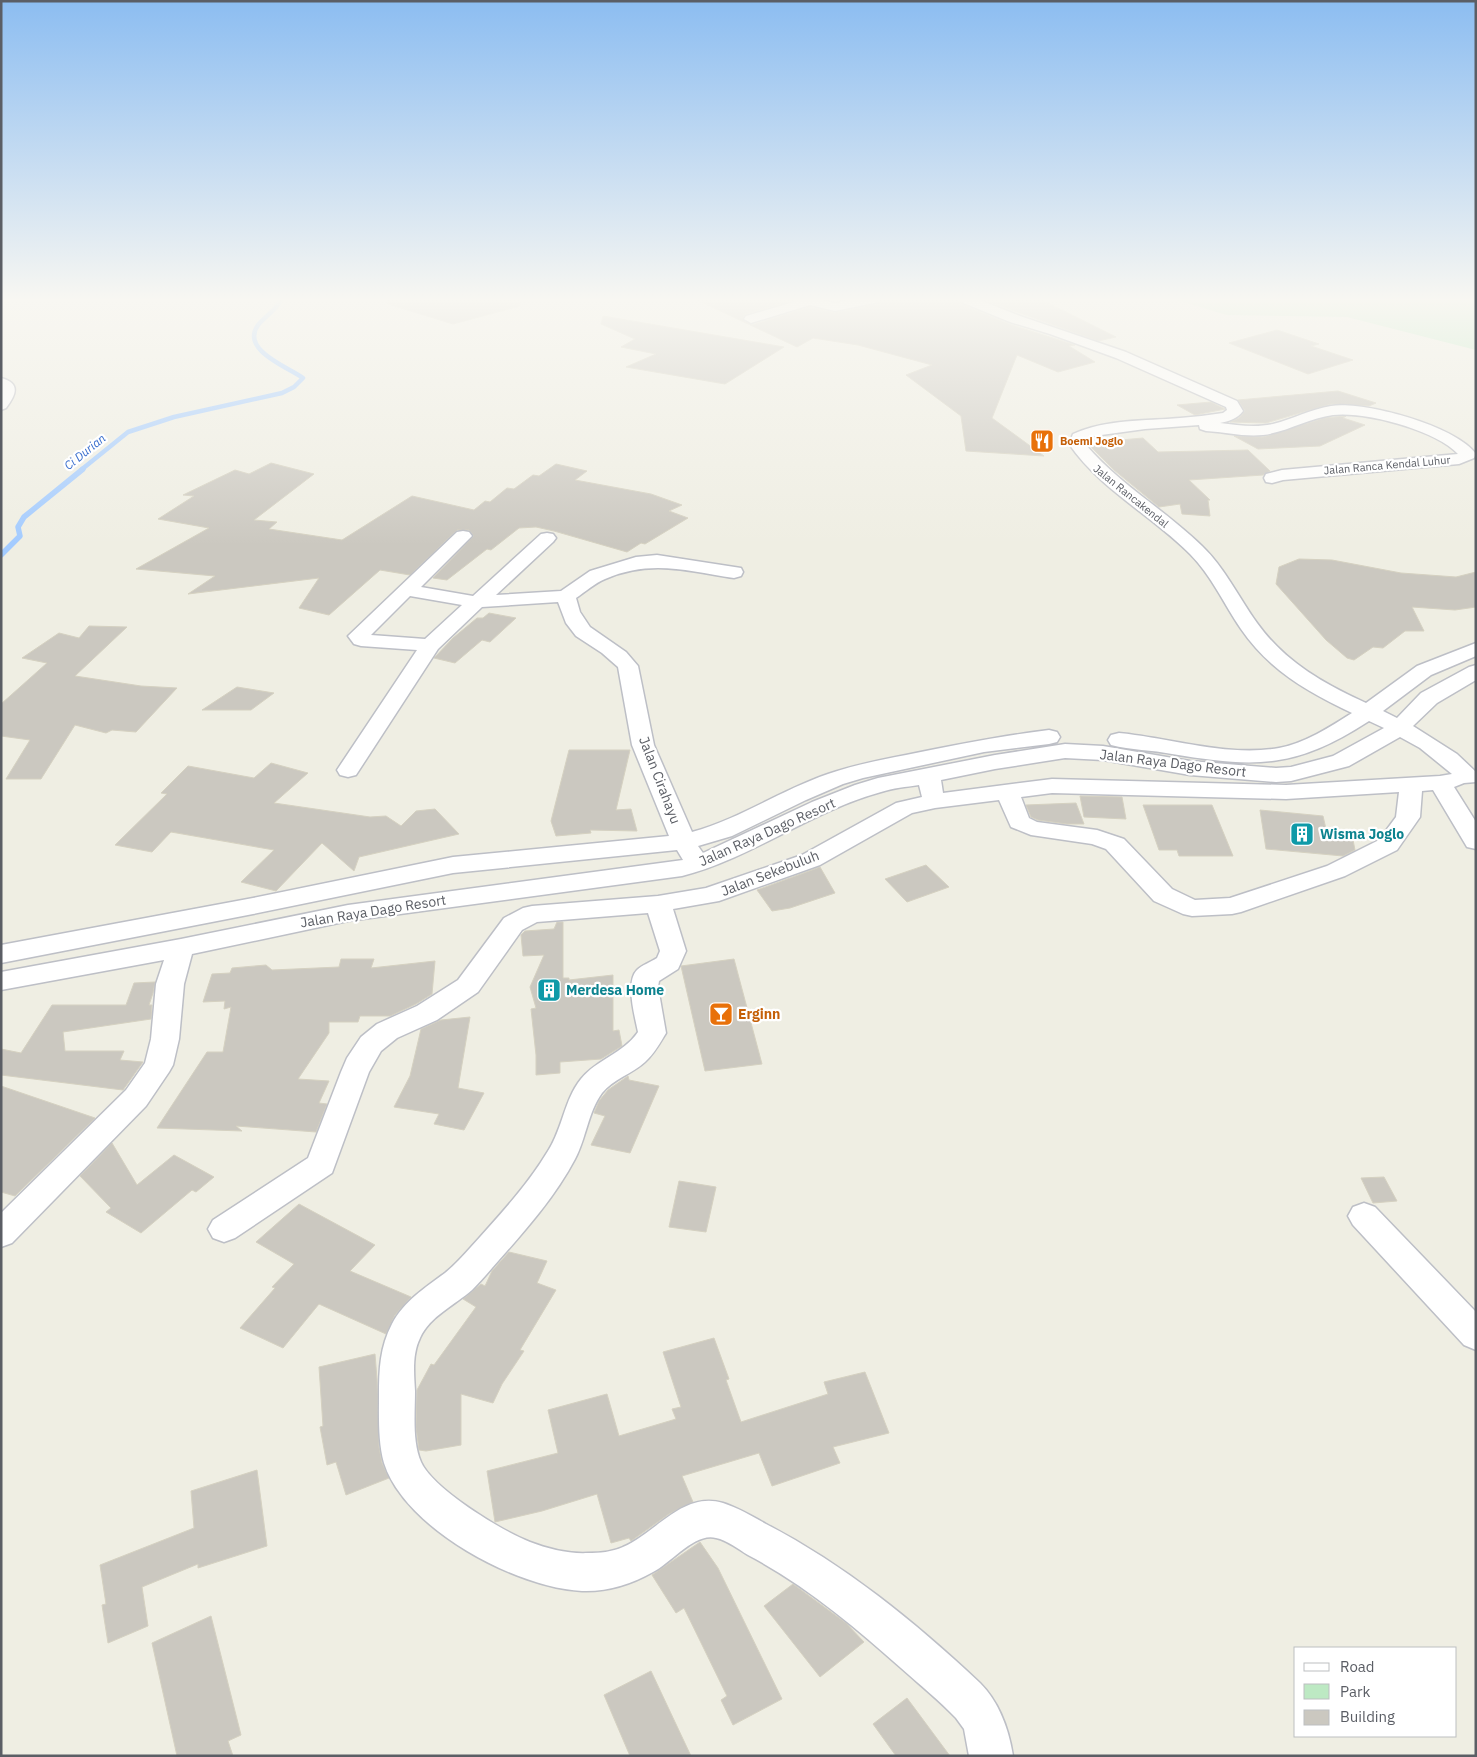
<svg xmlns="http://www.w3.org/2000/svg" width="1477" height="1757" viewBox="0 0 1477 1757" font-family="'IBM Plex Sans',sans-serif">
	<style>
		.green { fill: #bde9c3 }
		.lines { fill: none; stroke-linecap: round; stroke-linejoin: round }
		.stream-far1 { stroke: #a3cbff; stroke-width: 4.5 }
		.stream { stroke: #a3cbff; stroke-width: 5.5 }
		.building { fill: #cbc8c0; stroke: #d5d1c1 }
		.minor-casing { stroke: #bdbfc6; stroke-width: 3 }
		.minor { fill: #fff; fill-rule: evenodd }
		.labels { text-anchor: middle; stroke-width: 4.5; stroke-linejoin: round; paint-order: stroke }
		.far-food-label { font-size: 11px; font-weight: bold; fill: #c56008; stroke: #fff; text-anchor: start }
		.far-street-label { font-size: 11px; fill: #5b5e65; stroke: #fff }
		.far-water-label { font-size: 12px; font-style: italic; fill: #3a6fce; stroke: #fff }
		.street-label { font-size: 14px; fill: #5b5e65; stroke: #fff }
		.culture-label { font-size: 14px; font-weight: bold; fill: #0d838f; stroke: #fff; text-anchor: start }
		.food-label { font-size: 14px; font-weight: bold; fill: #c56008; stroke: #fff; text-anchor: start }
	</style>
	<rect width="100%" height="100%" fill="#efeee3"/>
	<path class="green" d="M 1173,299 L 1476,299 L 1476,350 L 1347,317 L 1227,315 Z"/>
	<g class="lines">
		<path class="stream-far1" d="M 81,470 L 128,432 L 174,417 L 282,393 L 294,387 L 303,378 C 288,367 240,350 258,325 C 265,316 277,310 281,299"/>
		<path class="stream" d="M 1,555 L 20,536 L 18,527 L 24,517 L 83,469"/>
	</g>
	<path class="building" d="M 389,299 L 519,299 L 520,306 L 453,324 L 388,304 Z
		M 695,299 L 791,299 L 792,301 L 745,314 L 742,319 L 752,325 L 810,307 L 835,313 L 879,304 L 883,299 L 958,299 L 960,304 L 1009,324 L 1075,345 L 1069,346 L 1095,362 L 1058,372 L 1017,355 L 992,418 L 1044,456 L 966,451 L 961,416 L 906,375 L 932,365 L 858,345 L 813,338 L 797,347 Z
		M 981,299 L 1040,299 L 1116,337 L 1098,341 Z
		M 603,316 L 784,347 L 725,384 L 626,367 L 656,354 L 621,347 L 635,339 L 601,324 Z
		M 1277,330 L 1319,344 L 1311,346 L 1353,360 L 1308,374 L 1229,343 Z
		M 1338,391 L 1376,403 L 1369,406 L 1331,404 L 1266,423 L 1230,422 L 1239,418 L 1245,411 L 1238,400 Z
		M 1211,402 L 1225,409 L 1195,415 L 1177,405 Z
		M 1346,416 L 1343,418 L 1365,425 L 1320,446 L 1258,449 L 1234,436 L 1263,437 L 1324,418 Z
		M 1143,438 L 1158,452 L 1248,450 L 1270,471 L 1263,475 L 1189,480 L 1210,500 L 1208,500 L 1210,516 L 1182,514 L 1180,504 L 1159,507 L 1114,470 L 1087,443 Z
		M 271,463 L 314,474 L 254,520 L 277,522 L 269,529 L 342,540 L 412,496 L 474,510 L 485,501 L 490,502 L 507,488 L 514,489 L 533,475 L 539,476 L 556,464 L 587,471 L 575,480 L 651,494 L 682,505 L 669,511 L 688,518 L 645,544 L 641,543 L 627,552 L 554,531 L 536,527 L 519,528 L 491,550 L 487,549 L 447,580 L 433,578 L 474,536 L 469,530 L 457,530 L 410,575 L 380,570 L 329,615 L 299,608 L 319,578 L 188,594 L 215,576 L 136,569 L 209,528 L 158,519 L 194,496 L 183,495 L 235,470 L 249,474 Z
		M 1299,559 L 1332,560 L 1401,573 L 1456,577 L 1476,572 L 1476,607 L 1455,610 L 1412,607 L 1424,631 L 1405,631 L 1383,648 L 1373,647 L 1354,660 L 1347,658 L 1326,640 L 1276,584 L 1279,567 Z
		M 489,613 L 516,618 L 490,642 L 482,640 L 455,663 L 434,658 L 453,638 L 477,618 L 483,618 Z
		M 89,626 L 127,627 L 75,676 L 141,686 L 177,688 L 136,732 L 112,730 L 106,733 L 75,725 L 41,779 L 6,779 L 30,740 L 1,736 L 1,704 L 47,663 L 22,658 L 59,633 L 79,638 Z
		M 237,687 L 274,693 L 251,710 L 202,710 Z
		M 569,750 L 630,750 L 616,810 L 631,809 L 637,831 L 590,830 L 591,833 L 556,836 L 551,821 Z
		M 271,763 L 308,773 L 274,803 L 370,817 L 386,816 L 401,826 L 416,811 L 435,809 L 459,834 L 359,857 L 354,871 L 322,843 L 276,891 L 241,882 L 274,850 L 171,832 L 152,852 L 115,845 L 167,794 L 161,793 L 188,766 L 254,778 Z
		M 1080,796 L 1122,797 L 1126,819 L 1084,817 Z
		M 1076,803 L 1084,824 L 1067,824 L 1038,820 L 1031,817 L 1026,805 Z
		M 1143,805 L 1212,805 L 1233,856 L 1179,856 L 1177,850 L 1159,850 Z
		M 1260,810 L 1323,816 L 1327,833 L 1352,835 L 1355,850 L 1343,856 L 1266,849 Z
		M 926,865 L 949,887 L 907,902 L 885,879 Z
		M 820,867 L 835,893 L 790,908 L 772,911 L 757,890 Z
		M 557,922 L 563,922 L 563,978 L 569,978 L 569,980 L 613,975 L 613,1031 L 619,1030 L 622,1046 L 601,1059 L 560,1062 L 560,1073 L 536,1075 L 536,1055 L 531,1009 L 536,1008 L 530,987 L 544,955 L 523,956 L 521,935 L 525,931 L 554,929 Z
		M 341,959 L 374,959 L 371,968 L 435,961 L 432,994 L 416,1004 L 390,1016 L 360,1016 L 358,1022 L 329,1022 L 329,1033 L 298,1079 L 329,1081 L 319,1103 L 327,1104 L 316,1132 L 236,1126 L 242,1131 L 157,1128 L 207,1052 L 223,1052 L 231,1007 L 224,1009 L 225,1001 L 203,1002 L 212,974 L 230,973 L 232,968 L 266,965 L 272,970 L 339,967 Z
		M 734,959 L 762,1064 L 705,1071 L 681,966 Z
		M 155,982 L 153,993 L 149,1005 L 152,1005 L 151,1019 L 63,1032 L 65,1051 L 124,1051 L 120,1060 L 143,1062 L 123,1090 L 1,1075 L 1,1049 L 21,1053 L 52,1005 L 126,1005 L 134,983 Z
		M 470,1017 L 458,1088 L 484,1093 L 464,1130 L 434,1124 L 439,1114 L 394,1107 L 410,1076 L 421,1029 L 441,1020 Z
		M 628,1076 L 629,1080 L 659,1086 L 630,1153 L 591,1145 L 605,1116 L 594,1113 L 599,1101 L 608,1090 Z
		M 1,1086 L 95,1118 L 15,1196 L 1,1192 Z
		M 112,1143 L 137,1185 L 174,1155 L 214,1177 L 196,1192 L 192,1190 L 141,1233 L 106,1212 L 111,1208 L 80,1176 Z
		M 1384,1177 L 1397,1201 L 1373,1203 L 1361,1178 Z
		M 679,1181 L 716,1187 L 706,1232 L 669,1227 Z
		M 299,1204 L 375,1245 L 350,1271 L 411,1297 L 395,1315 L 386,1334 L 319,1304 L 283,1348 L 240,1328 L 275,1288 L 272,1287 L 294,1264 L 256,1242 Z
		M 509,1252 L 547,1261 L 537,1283 L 556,1290 L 520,1350 L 524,1351 L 502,1384 L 493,1403 L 461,1394 L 461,1445 L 426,1451 L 419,1450 L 416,1427 L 417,1390 L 431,1364 L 434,1365 L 476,1307 L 463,1299 L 481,1284 L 485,1286 L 492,1271 Z
		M 714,1338 L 729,1379 L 726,1380 L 741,1422 L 828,1394 L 824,1382 L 865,1372 L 889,1433 L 833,1447 L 840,1463 L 772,1486 L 759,1453 L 682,1476 L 693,1502 L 669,1514 L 631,1541 L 629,1538 L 611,1543 L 597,1494 L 542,1511 L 495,1522 L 487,1471 L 558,1453 L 548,1410 L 607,1394 L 619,1436 L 676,1419 L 672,1409 L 681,1407 L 663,1352 Z
		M 375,1354 L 377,1379 L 379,1447 L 382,1463 L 389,1478 L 346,1495 L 336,1462 L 327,1465 L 320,1427 L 323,1426 L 319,1367 Z
		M 257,1470 L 267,1546 L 198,1568 L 198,1564 L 142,1587 L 148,1626 L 108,1643 L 102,1605 L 106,1604 L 100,1565 L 194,1528 L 191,1491 Z
		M 700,1542 L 718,1568 L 782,1699 L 733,1725 L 721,1700 L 727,1696 L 684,1608 L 676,1613 L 652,1575 Z
		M 793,1584 L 846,1623 L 864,1642 L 820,1677 L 764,1606 Z
		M 211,1616 L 241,1735 L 228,1741 L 233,1756 L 177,1756 L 152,1643 Z
		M 651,1671 L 691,1756 L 630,1756 L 604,1695 Z
		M 907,1698 L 950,1756 L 896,1756 L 873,1724 Z"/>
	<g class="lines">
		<g class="minor-casing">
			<path id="minor" d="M 793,299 L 815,299 L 835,303 L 856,299 L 881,299 L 879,302 L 835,311 L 810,305 L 751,323 L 744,319 L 746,316 L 794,302 Z
				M 960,299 L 977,299 L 1020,316 L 1126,352 L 1237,401 L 1243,411 C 1237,419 1229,421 1220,423 C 1237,425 1255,428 1273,424 C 1293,419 1311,409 1331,406 C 1365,401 1456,426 1476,454 L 1474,458 L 1459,464 L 1283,480 L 1272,483 L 1266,482 L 1264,478 L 1266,474 L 1282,470 L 1458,454 C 1436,430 1364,411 1333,415 C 1309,418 1287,432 1263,435 C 1244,437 1225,432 1206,431 L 1200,429 L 1199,425 L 1145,429 L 1094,436 L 1086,440 L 1085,444 C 1119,484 1165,510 1202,546 C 1225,568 1239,598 1257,623 C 1285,662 1324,684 1366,703 L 1417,666 L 1476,643 L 1476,656 L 1431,675 L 1383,711 L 1397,718 L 1421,693 L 1469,667 L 1476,665 L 1476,680 L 1437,703 L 1413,726 L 1457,754 L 1476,772 L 1476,782 L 1464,783 L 1454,787 L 1476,822 L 1476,849 L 1467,847 L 1433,790 L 1422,791 L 1420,817 L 1397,850 L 1345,876 L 1241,912 L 1232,914 L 1192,916 L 1183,914 L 1154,901 L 1106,849 L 1092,844 L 1031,835 L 1011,827 L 999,800 L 935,808 L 912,813 L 820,865 L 719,901 L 673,909 L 686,951 L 678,969 L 659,981 L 658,987 L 666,1033 C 660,1043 654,1054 645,1062 C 632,1074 613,1079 602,1093 C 588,1112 586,1139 575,1159 C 554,1199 522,1234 492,1268 C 486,1275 479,1283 472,1290 C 455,1305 430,1316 420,1338 C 412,1354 414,1374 415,1391 C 415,1413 412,1441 421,1462 C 433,1489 502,1531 530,1542 C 548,1549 569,1554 588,1553 C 599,1553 612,1552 623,1547 C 656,1533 683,1491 723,1503 C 738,1508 752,1516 766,1524 C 845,1565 915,1622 980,1683 C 999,1702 1009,1730 1013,1756 L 969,1756 L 964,1729 L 956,1718 C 939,1700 920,1685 901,1668 C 854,1626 805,1585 748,1555 C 738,1549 727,1540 716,1538 C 695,1532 671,1563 653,1572 C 632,1584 607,1592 582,1591 C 517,1588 405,1529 384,1463 C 378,1442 379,1417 379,1395 C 379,1369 380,1347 392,1324 C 404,1301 425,1288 445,1273 C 454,1266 463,1256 471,1247 C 498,1217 527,1186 548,1151 C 563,1128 564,1100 581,1079 C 597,1059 623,1054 638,1032 C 635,1017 625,982 637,970 C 642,965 651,962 657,958 L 660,951 L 648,913 L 537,922 L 522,930 L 478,992 L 437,1020 L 397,1038 L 381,1051 L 369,1072 L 332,1173 L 235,1238 L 224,1242 L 213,1238 L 208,1229 L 213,1220 L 308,1158 L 341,1072 L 347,1058 L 361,1037 L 377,1024 L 417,1006 L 458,980 L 504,918 L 523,908 L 532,906 L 658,896 L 706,888 L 802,855 L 896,803 L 922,797 L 919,785 C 906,787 893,788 881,792 C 811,811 752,858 682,876 L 348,921 L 192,954 L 184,984 L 179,1039 L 173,1065 L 169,1072 L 146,1106 L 12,1243 L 1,1247 L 1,1213 L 126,1090 L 145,1063 L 151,1039 L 156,984 L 164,960 L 1,990 L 1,972 L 181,939 L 348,905 L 683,860 L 677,850 L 453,873 L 253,914 L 1,963 L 1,945 L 253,898 L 453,857 L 669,836 L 632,745 L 618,667 L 602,653 L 576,636 L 566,623 L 558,602 L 482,607 L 438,649 L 356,775 L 348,777 L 340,775 L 337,770 L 417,650 L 361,646 L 354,644 L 348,636 L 457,532 L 463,531 L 469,532 L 472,536 L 421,587 L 473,596 L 541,534 L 547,533 L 553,534 L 556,538 L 553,542 L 496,595 L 561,591 L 590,571 L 636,557 L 657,555 L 741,568 L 743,572 L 741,576 L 734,578 C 687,571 651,559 605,579 C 595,583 585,592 576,598 L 580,612 L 590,627 L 626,652 L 638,666 L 654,745 L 692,832 C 740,819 781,790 828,774 C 854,765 880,760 906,755 C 955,745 1000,736 1049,730 L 1057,732 L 1060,737 L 1057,742 L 1049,744 L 984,752 L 863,778 L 843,784 L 806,800 L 732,836 L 698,846 L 703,853 L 812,802 L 855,785 L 878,778 L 995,755 L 1065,744 L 1103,746 L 1190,761 L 1276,768 L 1291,767 L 1333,756 L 1384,728 L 1369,721 C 1295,769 1256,768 1172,754 C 1152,750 1131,750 1111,745 L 1108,740 L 1111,735 L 1119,733 C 1171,738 1227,757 1279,748 C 1305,743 1330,727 1352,713 C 1308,692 1269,670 1241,629 C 1224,604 1211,575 1190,554 C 1151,515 1100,489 1069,444 L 1073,434 C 1106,419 1145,421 1180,418 C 1194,417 1209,415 1223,413 L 1227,410 L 1226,407 L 1116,358 L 1050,334 L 1010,322 L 961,302 ZM 410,596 L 462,605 L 425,639 L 371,635 ZM 1400,737 L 1420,748 L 1452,774 L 1440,776 L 1286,785 L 1052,779 L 943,793 L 941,780 L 995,769 L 1065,758 L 1103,760 L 1190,775 L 1276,782 L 1291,781 L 1349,766 ZM 1399,792 L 1396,817 L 1379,840 L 1327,866 L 1230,898 L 1195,900 L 1172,889 L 1124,839 L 1097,830 L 1037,822 L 1029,818 L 1021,797 L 1052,793 L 1286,799 Z
				M 1,378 C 21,383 16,395 6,408 L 1,410 Z
				M 1364,1203 L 1375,1207 L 1476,1312 L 1476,1350 L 1464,1345 L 1353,1225 L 1348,1216 L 1353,1207 Z"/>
		</g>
		<use href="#minor" class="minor"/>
	</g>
	<linearGradient id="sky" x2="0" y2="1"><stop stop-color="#8cbdf1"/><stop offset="0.55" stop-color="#f8f7f2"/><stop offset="1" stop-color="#f8f7f2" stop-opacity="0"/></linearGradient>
	<rect width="1477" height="545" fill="url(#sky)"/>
	<defs>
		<g id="restaurant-square" transform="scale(1.25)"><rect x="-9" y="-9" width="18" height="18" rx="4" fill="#e8710a" stroke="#fff"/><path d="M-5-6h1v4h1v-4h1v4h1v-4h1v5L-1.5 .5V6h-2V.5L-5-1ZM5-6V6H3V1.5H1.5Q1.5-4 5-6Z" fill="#fff"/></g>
		<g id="building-square" transform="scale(1.25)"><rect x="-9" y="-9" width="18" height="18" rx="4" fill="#0f9aa8" stroke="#fff"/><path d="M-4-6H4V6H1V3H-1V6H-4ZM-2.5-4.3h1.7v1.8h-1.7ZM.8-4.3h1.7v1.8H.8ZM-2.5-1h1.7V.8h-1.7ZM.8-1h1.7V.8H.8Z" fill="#fff"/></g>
		<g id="bar-square" transform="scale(1.25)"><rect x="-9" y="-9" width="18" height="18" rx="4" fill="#e8710a" stroke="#fff"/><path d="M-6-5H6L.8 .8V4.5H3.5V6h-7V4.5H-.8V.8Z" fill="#fff"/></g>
	</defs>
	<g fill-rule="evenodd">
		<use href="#restaurant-square" x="1042" y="441"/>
		<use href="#building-square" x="1302" y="834"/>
		<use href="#building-square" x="549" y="990"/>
		<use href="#bar-square" x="721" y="1014"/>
	</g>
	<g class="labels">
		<g class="far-food-label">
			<text x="1060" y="445">Boemi Joglo</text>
		</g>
		<g class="far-street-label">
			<text transform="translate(1387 465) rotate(-5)" y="4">Jalan Ranca Kendal Luhur</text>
			<text transform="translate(1131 496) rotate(39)" y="4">Jalan Rancakendal</text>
		</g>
		<g class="far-water-label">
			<text transform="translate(85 452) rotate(-39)" y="4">Ci Durian</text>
		</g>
		<g class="street-label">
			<text transform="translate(1173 763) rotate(7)" y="5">Jalan Raya Dago Resort</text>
			<text transform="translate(660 780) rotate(69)" y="5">Jalan Cirahayu</text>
			<text transform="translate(767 832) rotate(-24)" y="5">Jalan Raya Dago Resort</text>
			<text transform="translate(770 873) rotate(-21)" y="5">Jalan Sekebuluh</text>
			<text transform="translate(373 911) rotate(-9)" y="5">Jalan Raya Dago Resort</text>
		</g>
		<g class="culture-label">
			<text x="1320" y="839">Wisma Joglo</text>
			<text x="566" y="995">Merdesa Home</text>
		</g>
		<g class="food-label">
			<text x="738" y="1019">Erginn</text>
		</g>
	</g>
	<rect width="1477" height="1757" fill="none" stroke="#5b5e65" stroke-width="5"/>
	<rect x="1294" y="1647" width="162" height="90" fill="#ffffff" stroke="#bdbfc1"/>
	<rect x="1304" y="1663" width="25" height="8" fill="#ffffff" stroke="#bdbfc1"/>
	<text x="1340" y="1672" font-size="15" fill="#5b5e65">Road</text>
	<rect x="1304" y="1684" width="25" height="15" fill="#bde9c3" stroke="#bdbfc1"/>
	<text x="1340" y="1697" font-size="15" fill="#5b5e65">Park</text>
	<rect x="1304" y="1710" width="25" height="15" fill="#cbc8c0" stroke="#bdbfc1"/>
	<text x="1340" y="1722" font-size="15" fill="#5b5e65">Building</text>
</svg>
